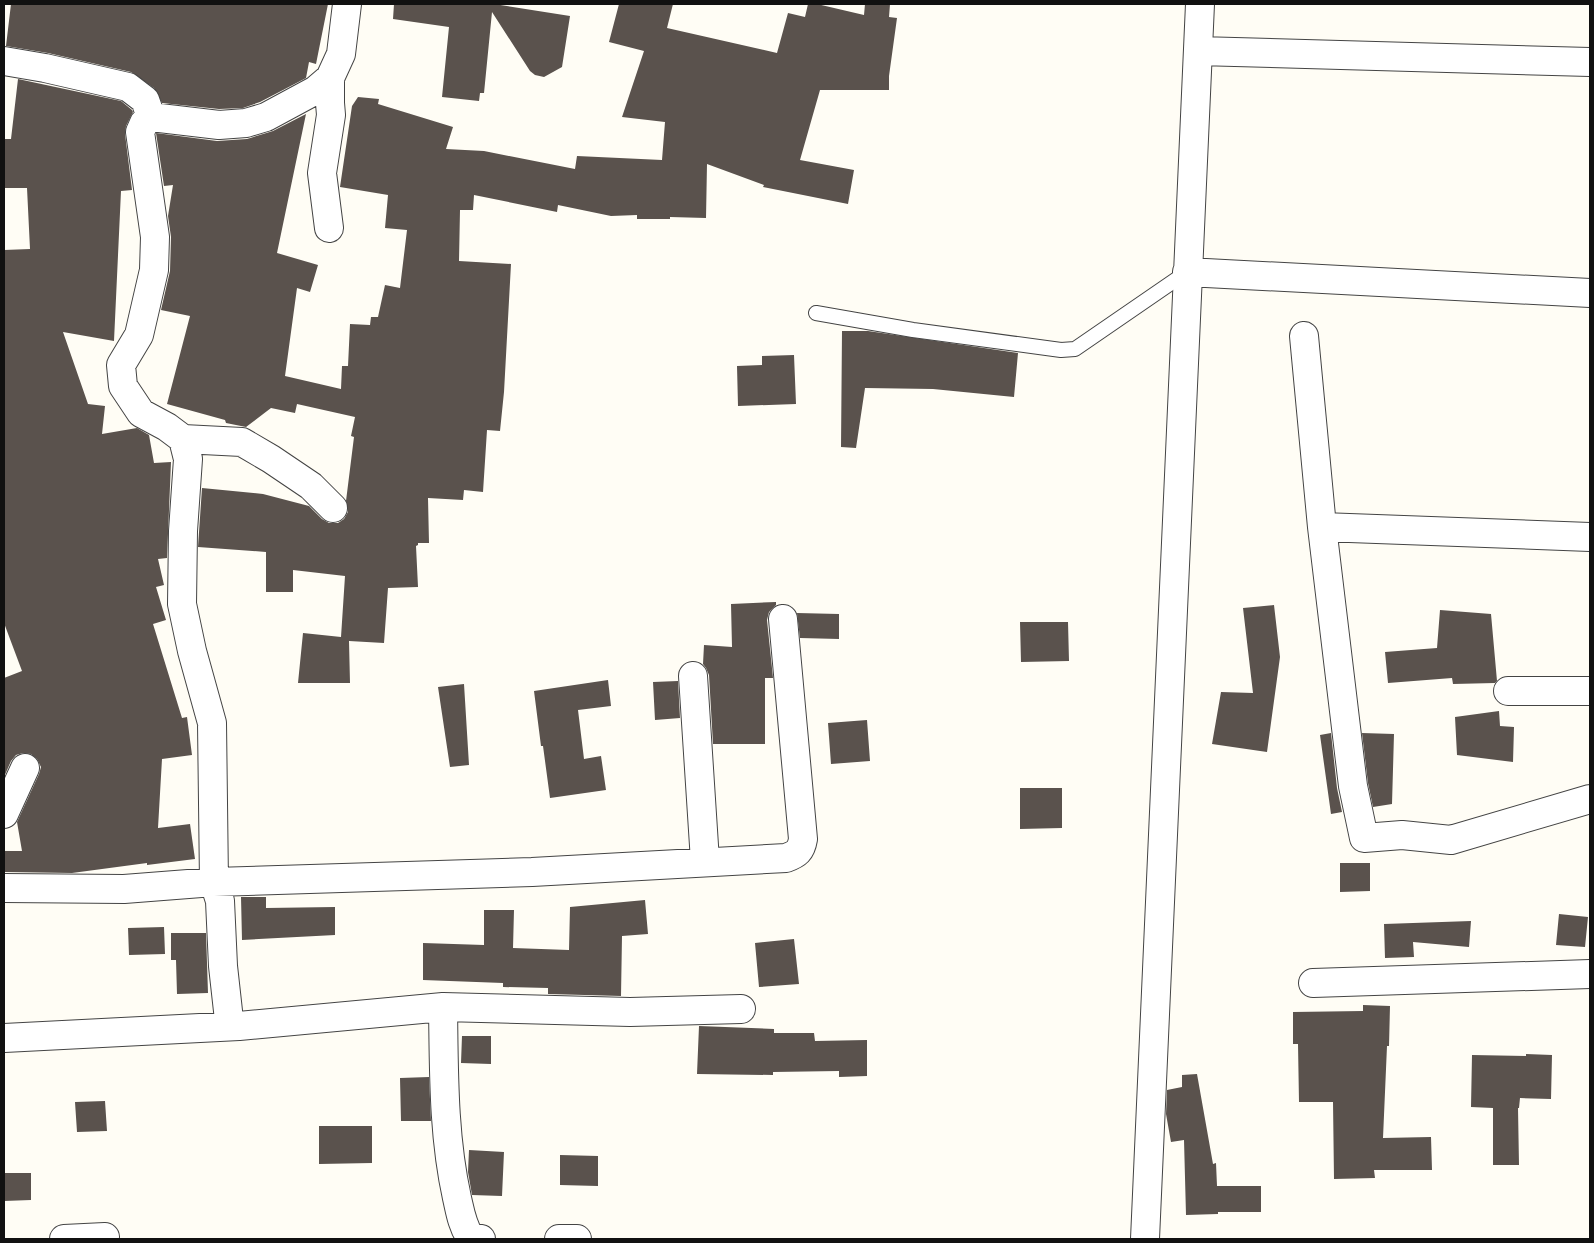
<svg xmlns="http://www.w3.org/2000/svg" width="1594" height="1243" viewBox="0 0 1594 1243" font-family="'Zilla Slab',serif">
	<style>
		.building { fill: #5a524d }
		.lines { fill: none; stroke-linecap: round; stroke-linejoin: round }
		.lane-casing { stroke: #444; stroke-width: 16 }
		.street-casing { stroke: #444; stroke-width: 30 }
		.lane { stroke: #fff; stroke-width: 14 }
		.street { stroke: #fff; stroke-width: 28 }
	</style>
	<rect width="100%" height="100%" fill="#fffdf5"/>
	<path class="building" d="M 11,4 L 328,4 L 316,64 L 309,62 L 306,78 L 260,102 L 243,108 L 219,109 L 162,103 L 154,88 L 131,72 L 48,53 L 6,46 Z
		M 394,4 L 494,4 L 570,16 L 562,67 L 544,77 L 535,75 L 530,71 L 492,12 L 484,93 L 480,93 L 479,101 L 442,97 L 449,27 L 393,19 Z
		M 619,4 L 673,4 L 667,28 L 777,53 L 788,13 L 805,17 L 808,4 L 817,4 L 864,15 L 865,4 L 890,4 L 889,17 L 897,18 L 889,76 L 889,90 L 820,90 L 800,160 L 854,170 L 848,204 L 763,187 L 764,185 L 707,164 L 706,218 L 670,217 L 670,219 L 637,219 L 637,215 L 611,216 L 558,205 L 557,212 L 474,195 L 473,210 L 460,210 L 459,261 L 511,264 L 504,392 L 500,431 L 487,430 L 483,492 L 464,490 L 463,500 L 428,498 L 429,543 L 418,543 L 418,545 L 416,546 L 418,587 L 388,588 L 384,643 L 349,641 L 350,683 L 298,683 L 303,633 L 341,637 L 345,576 L 293,570 L 293,592 L 266,592 L 266,552 L 198,547 L 202,488 L 263,494 L 309,506 L 322,519 L 329,523 L 338,523 L 344,519 L 348,512 L 346,501 L 354,437 L 351,436 L 355,417 L 297,404 L 295,413 L 271,408 L 246,427 L 226,423 L 225,420 L 167,404 L 190,316 L 161,310 L 170,271 L 171,237 L 168,216 L 173,185 L 164,186 L 156,133 L 217,141 L 247,139 L 273,131 L 306,114 L 277,253 L 318,265 L 310,292 L 297,288 L 285,376 L 341,389 L 342,366 L 348,366 L 350,324 L 370,325 L 371,317 L 378,317 L 385,285 L 400,288 L 407,230 L 385,228 L 388,195 L 340,187 L 352,106 L 358,97 L 379,99 L 378,104 L 453,127 L 446,149 L 484,151 L 575,169 L 577,156 L 662,160 L 665,122 L 622,117 L 644,51 L 609,42 Z
		M 18,79 L 121,101 L 132,110 L 133,112 L 126,126 L 125,134 L 132,190 L 121,191 L 114,341 L 63,332 L 88,404 L 105,406 L 102,434 L 137,428 L 149,435 L 154,463 L 171,462 L 167,558 L 158,559 L 164,585 L 156,587 L 166,620 L 153,624 L 182,718 L 187,717 L 192,755 L 162,759 L 158,828 L 190,824 L 195,859 L 147,865 L 147,863 L 72,873 L 4,872 L 4,851 L 22,851 L 17,822 L 39,774 L 41,767 L 37,759 L 31,754 L 23,753 L 16,755 L 11,761 L 4,777 L 4,678 L 22,671 L 4,623 L 4,250 L 30,249 L 27,188 L 4,188 L 4,139 L 11,139 Z
		M 842,331 L 868,331 L 1018,353 L 1014,397 L 933,389 L 865,388 L 856,448 L 841,447 Z
		M 794,355 L 796,404 L 738,406 L 737,366 L 762,365 L 762,356 Z
		M 776,602 L 776,605 L 769,612 L 767,620 L 773,678 L 765,678 L 765,744 L 713,744 L 709,675 L 706,668 L 703,664 L 704,645 L 732,647 L 731,604 Z
		M 1274,605 L 1280,657 L 1267,752 L 1212,744 L 1221,692 L 1253,693 L 1243,608 Z
		M 1440,610 L 1491,614 L 1497,681 L 1495,683 L 1453,684 L 1452,678 L 1388,683 L 1385,652 L 1437,648 Z
		M 797,613 L 839,614 L 839,639 L 800,638 Z
		M 1020,622 L 1068,622 L 1069,661 L 1021,662 Z
		M 608,680 L 611,706 L 578,710 L 584,759 L 601,756 L 606,790 L 550,798 L 543,746 L 541,746 L 534,691 Z
		M 678,681 L 680,718 L 655,720 L 653,682 Z
		M 464,684 L 469,765 L 450,767 L 438,687 Z
		M 1499,711 L 1500,726 L 1514,727 L 1513,762 L 1457,755 L 1455,717 Z
		M 867,720 L 870,761 L 831,764 L 828,723 Z
		M 1331,733 L 1337,788 L 1342,812 L 1331,814 L 1320,735 Z
		M 1362,733 L 1394,734 L 1392,804 L 1373,807 L 1368,783 Z
		M 1020,788 L 1062,788 L 1062,828 L 1020,829 Z
		M 1340,863 L 1370,863 L 1370,891 L 1340,892 Z
		M 241,897 L 266,897 L 266,908 L 335,907 L 335,935 L 242,940 Z
		M 645,900 L 648,934 L 622,936 L 621,996 L 548,994 L 548,988 L 503,987 L 503,983 L 423,980 L 423,943 L 484,945 L 484,910 L 514,910 L 513,948 L 569,950 L 570,907 Z
		M 1559,914 L 1588,917 L 1585,947 L 1556,945 Z
		M 1471,921 L 1469,947 L 1413,942 L 1414,957 L 1385,958 L 1384,924 Z
		M 164,927 L 165,954 L 129,955 L 128,928 Z
		M 171,933 L 206,933 L 208,993 L 177,994 L 176,960 L 171,960 Z
		M 794,939 L 799,984 L 759,987 L 755,943 Z
		M 1363,1005 L 1390,1006 L 1389,1046 L 1387,1046 L 1383,1138 L 1431,1137 L 1432,1170 L 1374,1170 L 1375,1178 L 1334,1179 L 1333,1102 L 1299,1102 L 1298,1044 L 1293,1044 L 1293,1012 L 1363,1011 Z
		M 699,1026 L 774,1029 L 774,1033 L 814,1033 L 815,1041 L 867,1040 L 867,1076 L 839,1077 L 839,1071 L 773,1072 L 773,1075 L 697,1074 Z
		M 462,1036 L 491,1036 L 491,1064 L 461,1063 Z
		M 1526,1054 L 1552,1055 L 1551,1099 L 1520,1098 L 1519,1108 L 1518,1108 L 1519,1165 L 1493,1165 L 1493,1108 L 1471,1107 L 1472,1055 L 1526,1056 Z
		M 1197,1074 L 1213,1164 L 1216,1163 L 1217,1186 L 1261,1186 L 1261,1212 L 1218,1212 L 1218,1214 L 1186,1215 L 1184,1140 L 1171,1142 L 1166,1114 L 1167,1090 L 1182,1087 L 1182,1075 Z
		M 429,1077 L 431,1121 L 401,1121 L 400,1078 Z
		M 105,1101 L 107,1131 L 77,1132 L 75,1102 Z
		M 319,1126 L 372,1126 L 372,1163 L 319,1164 Z
		M 469,1150 L 504,1152 L 502,1196 L 472,1195 L 468,1172 Z
		M 560,1155 L 598,1156 L 598,1186 L 560,1185 Z
		M 4,1173 L 31,1173 L 31,1200 L 4,1201 Z"/>
	<g class="lines">
		<g class="lane-casing">
			<path id="lane" d="M 816,313 L 913,330 L 1061,350 L 1075,349 L 1187,272"/>
		</g>
		<g class="street-casing">
			<path id="street" d="M 1198,51 L 1590,62
				M 4,61 L 45,68 L 128,87 L 145,100 L 151,117
				M 329,228 L 322,173 L 331,115 L 330,103 L 330,78
				M 1187,272 L 1590,293
				M 1304,336 L 1322,527 L 1353,786 L 1364,838 L 1402,835 L 1451,840 L 1590,799
				M 183,439 L 242,442 L 271,459 L 311,486 L 333,508
				M 1322,527 L 1590,537
				M 693,676 L 705,861
				M 1508,691 L 1590,691
				M 4,814 L 25,768
				M 4,888 L 124,889 L 214,882 L 532,872 L 786,858 C 797,854 801,851 803,839 L 783,619
				M 1313,983 L 1590,974
				M 443,1007 C 444,1071 443,1135 457,1198 C 460,1211 462,1225 470,1237 L 481,1239
				M 233,1026 L 229,1020 L 223,966 L 220,901 L 214,882 L 212,723 L 192,651 L 182,604 L 183,531 L 188,459 L 183,439 L 167,427 L 141,413 L 123,386 L 121,365 L 139,335 L 154,270 L 155,237 L 140,132 L 144,123 L 151,117 L 219,125 L 246,123 L 266,117 L 316,90 L 330,78 L 341,54 L 347,4
				M 4,1038 L 239,1026 L 443,1007 L 630,1012 L 741,1009
				M 64,1239 L 105,1237
				M 559,1239 L 577,1239
				M 1145,1239 L 1200,4"/>
		</g>
		<use href="#lane" class="lane"/>
		<use href="#street" class="street"/>
	</g>
	<rect width="1594" height="1243" fill="none" stroke="#111111" stroke-width="10"/>
</svg>
